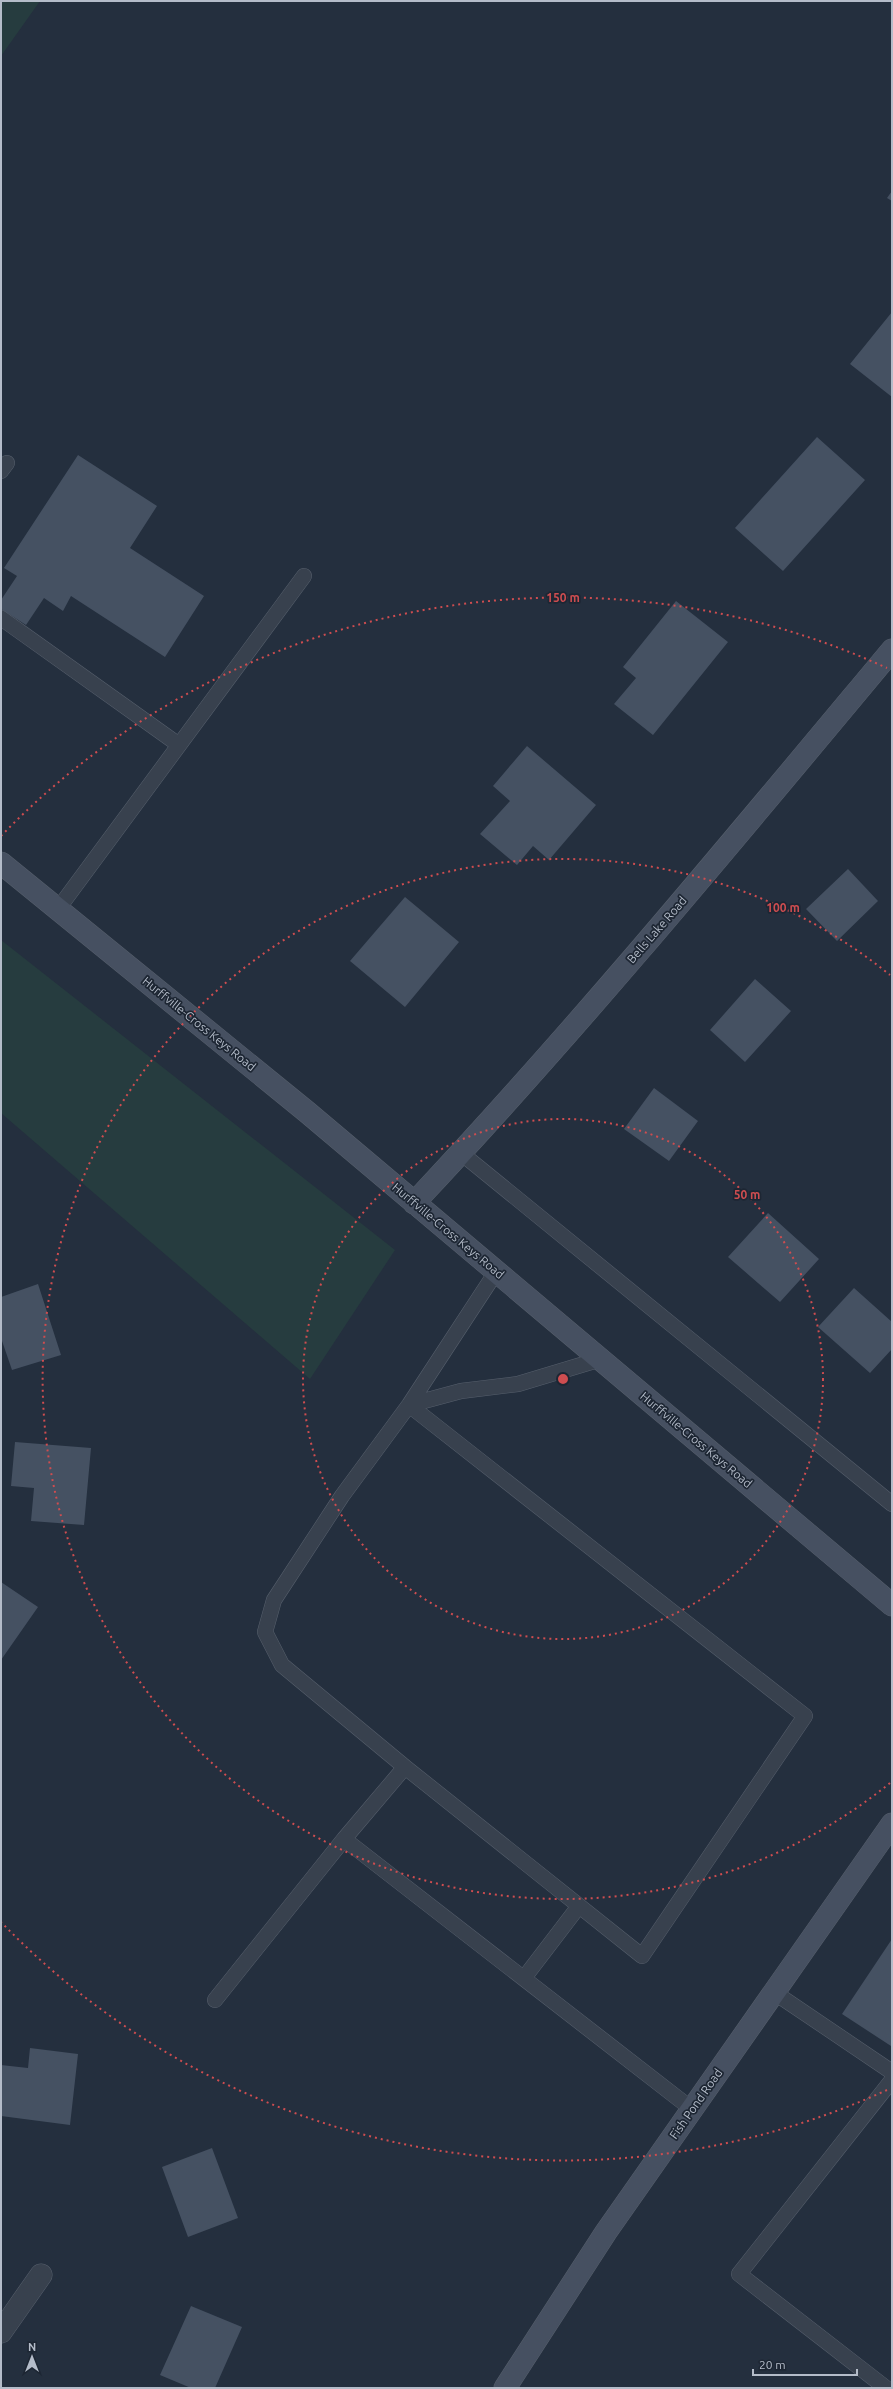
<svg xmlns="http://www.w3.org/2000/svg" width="893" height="2389" viewBox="0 0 893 2389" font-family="Ubuntu,sans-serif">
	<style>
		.green { fill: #263c3f }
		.building { fill: #455162 }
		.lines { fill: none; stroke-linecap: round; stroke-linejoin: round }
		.lane-casing { stroke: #565f6c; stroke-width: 16 }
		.street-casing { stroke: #565f6c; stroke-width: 23 }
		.secondary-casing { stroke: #565f6c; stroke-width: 23 }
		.lane { stroke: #38414e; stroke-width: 15 }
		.street { stroke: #38414e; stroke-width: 22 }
		.secondary { stroke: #465061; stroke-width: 22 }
		.ring { fill: none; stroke: #ce4d50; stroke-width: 2; stroke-dasharray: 2 4 }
		.labels { text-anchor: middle; stroke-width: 3.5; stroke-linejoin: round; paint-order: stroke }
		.street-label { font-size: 12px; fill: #b4bcc9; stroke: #1d2633 }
		.centre { fill: #ce4d50; stroke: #1d2633; stroke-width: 2 }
		.ring-label { font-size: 12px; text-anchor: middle; font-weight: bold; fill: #ce4d50; stroke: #1d2633; stroke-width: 3.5; stroke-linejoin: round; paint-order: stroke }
	</style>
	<rect width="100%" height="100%" fill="#242f3e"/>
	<path class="green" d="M 1,1 L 40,1 L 1,56 Z
		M 1,940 L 395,1250 L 310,1379 L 1,1113 Z"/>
	<path class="building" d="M 892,191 L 892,201 L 887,198 Z
		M 892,312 L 892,397 L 850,364 Z
		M 817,437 L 865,480 L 783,571 L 735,528 Z
		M 78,455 L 157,506 L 130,548 L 204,596 L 165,657 L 71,596 L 63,611 L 44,598 L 26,625 L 1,609 L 1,600 L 17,576 L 4,568 Z
		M 676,601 L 728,642 L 653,735 L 614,704 L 636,678 L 623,667 Z
		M 527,746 L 596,805 L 549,860 L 533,846 L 517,865 L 480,834 L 510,801 L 493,786 Z
		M 848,869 L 878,901 L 837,941 L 806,909 Z
		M 405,897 L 459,942 L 405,1007 L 350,961 Z
		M 755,979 L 791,1011 L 745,1062 L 710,1030 Z
		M 654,1088 L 698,1121 L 669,1161 L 624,1129 Z
		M 768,1213 L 819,1259 L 780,1302 L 728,1257 Z
		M 38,1284 L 61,1355 L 12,1370 L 1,1338 L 1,1297 Z
		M 854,1288 L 892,1322 L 892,1349 L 870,1373 L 818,1327 Z
		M 15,1442 L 91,1448 L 84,1525 L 31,1521 L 34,1488 L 11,1486 Z
		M 1,1582 L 38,1607 L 1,1660 Z
		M 892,1939 L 892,2044 L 891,2046 L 842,2014 Z
		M 30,2048 L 78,2054 L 70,2125 L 1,2116 L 1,2065 L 28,2068 Z
		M 212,2148 L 238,2218 L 188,2237 L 162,2167 Z
		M 191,2306 L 242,2327 L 215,2388 L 191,2388 L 160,2375 Z"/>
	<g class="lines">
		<g class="lane-casing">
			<path id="lane" d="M 1,471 L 7,463
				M 1,618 L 179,745
				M 58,909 L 304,576
				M 461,1153 L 892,1504
				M 496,1272 L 409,1405 L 342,1496 L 274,1600 L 265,1632 L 282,1665 L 405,1767 L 344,1839 L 693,2110
				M 409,1405 L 461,1391 L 518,1384 L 601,1359
				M 405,1767 L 642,1956 L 805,1716 L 409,1405
				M 524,1978 L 579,1906
				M 775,1993 L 892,2072
				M 215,2000 L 344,1839
				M 886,2388 L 739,2274 L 892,2080"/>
		</g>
		<g class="street-casing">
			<path id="street" d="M 1,2332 L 41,2275"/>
		</g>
		<g class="secondary-casing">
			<path id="secondary" d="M 1,863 L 307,1112 L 892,1605
				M 414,1203 C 581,1025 736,837 892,650
				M 505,2388 L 606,2232 L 892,1824"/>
		</g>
		<use href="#lane" class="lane"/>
		<use href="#street" class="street"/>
		<use href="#secondary" class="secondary"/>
	</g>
	<g class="ring">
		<circle cx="563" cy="1379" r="260"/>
		<path d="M890 1783A520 520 0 1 1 890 975"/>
		<path d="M887 2090A781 781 0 0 1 1 1922M1 836A781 781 0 0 1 887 668"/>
	</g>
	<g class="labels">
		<g class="street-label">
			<text transform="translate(657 930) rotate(-49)" y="4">Bells Lake Road</text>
			<text transform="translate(199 1024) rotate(39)" y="4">Hurffville-Cross Keys Road</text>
			<text transform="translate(448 1231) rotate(40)" y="4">Hurffville-Cross Keys Road</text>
			<text transform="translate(696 1440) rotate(40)" y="4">Hurffville-Cross Keys Road</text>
			<text transform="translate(696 2104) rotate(-55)" y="4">Fish Pond Road</text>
		</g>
	</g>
	<circle cx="563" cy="1379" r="6" class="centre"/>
	<g class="ring-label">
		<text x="563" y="602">150 m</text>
		<text x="783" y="912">100 m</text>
		<text x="747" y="1199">50 m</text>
	</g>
	<rect width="893" height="2389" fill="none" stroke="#b4bcc9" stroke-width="4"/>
	<g transform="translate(32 2357)" stroke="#1d2633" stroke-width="3" paint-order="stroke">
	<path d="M0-3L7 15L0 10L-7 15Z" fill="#b4bcc9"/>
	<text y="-6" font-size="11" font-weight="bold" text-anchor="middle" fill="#b4bcc9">N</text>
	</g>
	<path d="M753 2369v6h104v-6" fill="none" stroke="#b4bcc9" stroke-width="2"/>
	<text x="759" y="2369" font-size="12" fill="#b4bcc9" stroke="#1d2633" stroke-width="3" paint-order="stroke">20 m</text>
</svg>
